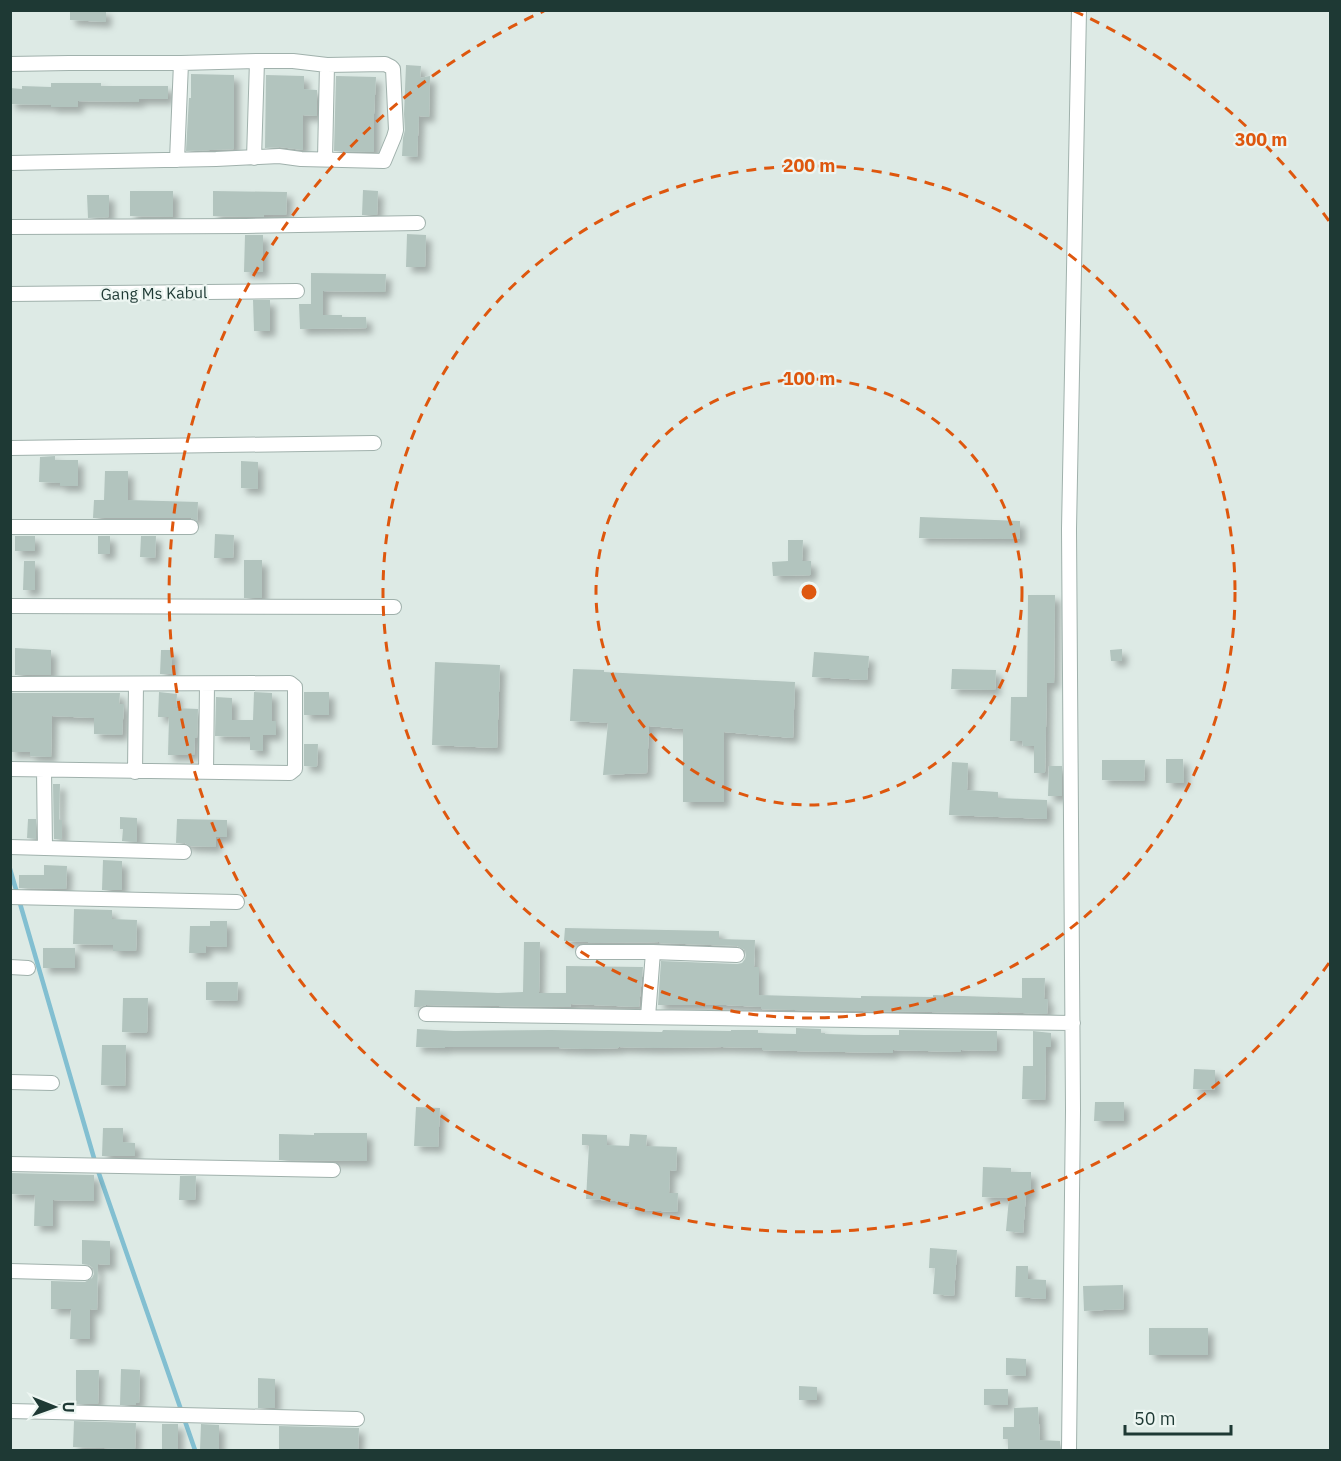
<svg xmlns="http://www.w3.org/2000/svg" width="1341" height="1461" viewBox="0 0 1341 1461" font-family="'IBM Plex Sans',sans-serif">
	<style>
		.lines { fill: none; stroke-linecap: round; stroke-linejoin: round }
		.stream { stroke: #82bfd1; stroke-width: 4.5 }
		.building { fill: #b2c4be; filter: url(#shadow) }
		.street-casing { stroke: #a0b1ac; stroke-width: 16 }
		.street { stroke: #fff; stroke-width: 14 }
		.ring { fill: none; stroke: #de570e; stroke-width: 3; stroke-dasharray: 10 8 }
		.labels { text-anchor: middle; stroke-width: 4.5; stroke-linejoin: round; paint-order: stroke }
		.street-label { font-size: 16px; fill: #1e3934; stroke: #edf6f2 }
		.centre { fill: #de570e; stroke: #edf6f2; stroke-width: 3 }
		.ring-label { font-size: 18px; text-anchor: middle; font-weight: bold; fill: #de570e; stroke: #edf6f2; stroke-width: 4.5; stroke-linejoin: round; paint-order: stroke }
	</style>
	<defs>
		<filter id="shadow"><feDropShadow dx="5.5" dy="5.5" stdDeviation="3" flood-color="#0004"/></filter>
	</defs>
	<rect width="100%" height="100%" fill="#ddeae5"/>
	<g class="lines">
		<path class="stream" d="M 10,869 L 96,1165 L 195,1450"/>
	</g>
	<path class="building" d="M 70,10 L 106,10 L 106,22 L 70,20 Z
		M 406,65 L 421,66 L 420,78 L 430,76 L 429,117 L 419,116 L 417,157 L 402,156 L 403,138 L 405,130 L 404,114 Z
		M 191,74 L 234,75 L 234,149 L 186,151 L 189,98 L 191,98 Z
		M 266,75 L 304,76 L 304,89 L 317,90 L 317,116 L 303,115 L 303,150 L 280,147 L 265,148 Z
		M 336,76 L 376,77 L 374,114 L 374,152 L 334,151 Z
		M 51,83 L 101,83 L 101,86 L 168,86 L 168,99 L 139,99 L 139,102 L 78,101 L 78,107 L 51,107 L 51,105 L 10,104 L 10,88 L 22,89 L 22,86 L 51,87 Z
		M 363,190 L 378,191 L 377,215 L 362,215 Z
		M 130,191 L 173,191 L 173,217 L 130,216 Z
		M 213,191 L 287,192 L 286,215 L 264,215 L 264,217 L 246,217 L 213,216 Z
		M 87,195 L 109,195 L 109,217 L 88,218 Z
		M 407,234 L 426,235 L 425,267 L 406,267 Z
		M 245,235 L 263,235 L 263,272 L 244,272 Z
		M 311,273 L 386,274 L 385,292 L 323,291 L 323,315 L 342,315 L 342,317 L 366,317 L 367,328 L 300,329 L 299,304 L 311,304 Z
		M 253,300 L 270,300 L 270,331 L 254,331 Z
		M 55,456 L 55,460 L 78,460 L 78,486 L 60,486 L 60,483 L 39,482 L 40,457 Z
		M 241,461 L 258,462 L 258,489 L 241,488 Z
		M 105,471 L 128,471 L 128,500 L 198,502 L 197,521 L 191,518 L 93,518 L 94,500 L 104,500 Z
		M 920,517 L 1020,521 L 1020,539 L 919,538 Z
		M 215,534 L 234,535 L 233,558 L 214,558 Z
		M 15,536 L 35,536 L 35,551 L 15,551 Z
		M 98,536 L 110,536 L 110,554 L 98,554 Z
		M 141,536 L 156,536 L 155,558 L 140,557 Z
		M 788,540 L 803,540 L 802,561 L 811,561 L 811,575 L 773,576 L 772,562 L 788,561 Z
		M 244,560 L 262,560 L 262,598 L 244,598 Z
		M 24,561 L 35,561 L 35,590 L 23,590 Z
		M 1028,595 L 1055,595 L 1054,683 L 1047,683 L 1045,773 L 1034,773 L 1034,746 L 1023,746 L 1022,741 L 1010,741 L 1011,697 L 1027,697 Z
		M 15,648 L 51,650 L 51,675 L 15,675 Z
		M 1122,649 L 1122,661 L 1111,661 L 1110,650 Z
		M 161,650 L 172,650 L 172,674 L 160,674 Z
		M 814,652 L 869,656 L 867,680 L 812,677 Z
		M 435,662 L 500,665 L 497,748 L 432,745 Z
		M 573,669 L 604,670 L 604,672 L 795,682 L 793,738 L 724,732 L 724,802 L 683,802 L 683,729 L 649,726 L 647,773 L 603,775 L 608,723 L 570,721 Z
		M 952,669 L 996,670 L 995,690 L 951,689 Z
		M 159,692 L 177,694 L 176,708 L 198,709 L 197,738 L 195,738 L 194,755 L 168,755 L 169,717 L 158,717 Z
		M 254,692 L 272,693 L 272,721 L 276,721 L 276,735 L 263,735 L 263,751 L 250,750 L 250,737 L 215,736 L 216,697 L 232,698 L 232,720 L 253,720 Z
		M 304,692 L 329,692 L 329,715 L 304,715 Z
		M 10,693 L 120,693 L 119,704 L 124,704 L 122,735 L 94,734 L 94,718 L 52,716 L 51,757 L 30,756 L 30,752 L 10,752 Z
		M 304,744 L 318,744 L 317,767 L 304,766 Z
		M 1166,759 L 1183,759 L 1184,783 L 1166,783 Z
		M 1102,760 L 1145,760 L 1144,781 L 1102,780 Z
		M 952,762 L 968,763 L 967,790 L 998,792 L 998,798 L 1047,800 L 1047,819 L 949,815 Z
		M 1049,766 L 1062,766 L 1062,796 L 1048,796 Z
		M 53,784 L 60,784 L 59,820 L 62,820 L 62,839 L 54,839 Z
		M 120,817 L 137,818 L 137,842 L 122,841 L 123,829 L 120,829 Z
		M 28,819 L 36,819 L 36,839 L 27,838 Z
		M 177,819 L 227,820 L 227,837 L 216,837 L 216,847 L 190,846 L 185,843 L 176,843 Z
		M 103,860 L 122,861 L 122,890 L 102,890 Z
		M 44,865 L 67,866 L 66,889 L 19,888 L 19,875 L 44,875 Z
		M 74,909 L 112,910 L 112,919 L 137,920 L 136,951 L 113,951 L 113,945 L 73,944 Z
		M 210,921 L 227,921 L 227,947 L 206,946 L 206,953 L 189,953 L 190,926 L 210,926 Z
		M 565,928 L 719,931 L 719,939 L 755,940 L 754,967 L 759,967 L 759,995 L 861,998 L 861,996 L 933,997 L 933,995 L 1022,998 L 1022,978 L 1045,978 L 1044,999 L 1048,999 L 1047,1014 L 998,1012 L 998,1013 L 794,1010 L 761,1009 L 761,1007 L 726,1005 L 658,1005 L 661,961 L 737,964 L 742,963 L 745,959 L 746,955 L 745,950 L 737,946 L 659,943 L 659,942 L 588,943 L 588,942 L 564,941 Z
		M 524,942 L 540,942 L 539,993 L 566,993 L 566,966 L 643,967 L 639,1007 L 571,1004 L 570,1007 L 426,1005 L 420,1007 L 414,1007 L 415,990 L 498,993 L 523,992 Z
		M 43,948 L 75,948 L 75,968 L 43,968 Z
		M 206,982 L 238,982 L 237,1001 L 206,1000 Z
		M 123,998 L 148,998 L 147,1033 L 122,1032 Z
		M 796,1028 L 821,1029 L 821,1033 L 825,1033 L 825,1034 L 865,1035 L 899,1035 L 899,1030 L 997,1031 L 997,1051 L 961,1050 L 961,1052 L 893,1050 L 893,1053 L 795,1051 L 762,1050 L 762,1048 L 722,1047 L 654,1048 L 619,1047 L 619,1048 L 585,1049 L 559,1048 L 559,1047 L 445,1047 L 445,1048 L 416,1047 L 417,1029 L 454,1031 L 551,1030 L 662,1032 L 663,1030 L 731,1031 L 731,1030 L 758,1030 L 758,1033 L 796,1034 Z
		M 1033,1031 L 1051,1033 L 1051,1047 L 1046,1047 L 1045,1100 L 1022,1099 L 1023,1066 L 1033,1066 Z
		M 102,1045 L 126,1045 L 125,1086 L 101,1085 Z
		M 1194,1069 L 1215,1070 L 1215,1090 L 1193,1089 Z
		M 1095,1102 L 1124,1102 L 1124,1121 L 1094,1121 Z
		M 416,1107 L 440,1108 L 438,1147 L 414,1146 Z
		M 103,1128 L 123,1128 L 123,1142 L 135,1143 L 135,1156 L 102,1156 Z
		M 314,1133 L 367,1133 L 367,1161 L 279,1160 L 279,1134 L 314,1135 Z
		M 582,1134 L 607,1135 L 607,1145 L 629,1146 L 630,1134 L 647,1135 L 646,1146 L 677,1147 L 676,1171 L 670,1170 L 669,1193 L 678,1193 L 677,1212 L 629,1209 L 630,1202 L 586,1199 L 589,1145 L 582,1145 Z
		M 983,1167 L 1011,1168 L 1011,1172 L 1031,1172 L 1031,1194 L 1026,1194 L 1023,1233 L 1006,1231 L 1009,1198 L 982,1197 Z
		M 10,1173 L 94,1175 L 94,1201 L 53,1200 L 53,1226 L 34,1226 L 35,1195 L 10,1194 Z
		M 180,1176 L 196,1176 L 195,1200 L 179,1200 Z
		M 82,1240 L 110,1241 L 110,1265 L 98,1264 L 97,1310 L 90,1309 L 90,1339 L 70,1339 L 71,1309 L 51,1309 L 51,1281 L 85,1282 L 92,1278 L 94,1274 L 93,1268 L 89,1265 L 82,1264 Z
		M 930,1248 L 957,1250 L 954,1296 L 933,1294 L 935,1268 L 929,1268 Z
		M 1016,1266 L 1028,1266 L 1028,1279 L 1046,1280 L 1046,1299 L 1015,1297 Z
		M 1123,1285 L 1124,1309 L 1084,1311 L 1083,1286 Z
		M 1149,1328 L 1208,1328 L 1208,1355 L 1149,1355 Z
		M 1006,1358 L 1026,1359 L 1026,1376 L 1006,1375 Z
		M 121,1369 L 140,1370 L 139,1403 L 136,1403 L 136,1405 L 120,1405 Z
		M 76,1370 L 99,1370 L 98,1404 L 76,1404 Z
		M 258,1378 L 275,1379 L 275,1408 L 258,1408 Z
		M 799,1386 L 817,1387 L 817,1400 L 799,1400 Z
		M 984,1389 L 1008,1389 L 1008,1405 L 984,1405 Z
		M 1038,1407 L 1040,1440 L 1060,1441 L 1060,1450 L 1008,1450 L 1008,1439 L 1003,1439 L 1003,1427 L 1014,1427 L 1014,1408 Z
		M 74,1421 L 136,1423 L 135,1449 L 73,1447 Z
		M 162,1424 L 178,1424 L 178,1450 L 162,1450 Z
		M 201,1424 L 219,1425 L 219,1450 L 200,1450 Z
		M 279,1426 L 359,1428 L 358,1450 L 279,1450 Z"/>
	<g class="lines">
		<g class="street-casing">
			<path id="street" d="M 10,64 L 69,63 L 181,63 L 257,61 L 293,61 L 327,65 L 385,64 L 391,67 L 393,69 L 396,130 L 394,137 L 384,161 L 301,159 L 279,156 L 216,159 L 10,163
				M 254,158 L 257,61
				M 325,159 L 327,65
				M 177,160 L 181,63
				M 10,227 L 246,226 L 418,223
				M 10,294 L 297,291
				M 10,448 L 374,443
				M 10,527 L 191,527
				M 10,606 L 394,607
				M 10,684 L 290,683 L 295,687 L 295,769 L 290,773 L 10,769
				M 44,770 L 45,848
				M 135,772 L 136,684
				M 206,772 L 207,684
				M 10,847 L 184,852
				M 10,897 L 237,902
				M 583,952 L 653,952
				M 10,967 L 28,968
				M 426,1014 L 1073,1023
				M 648,1017 L 653,952 L 737,955
				M 10,1082 L 52,1083
				M 10,1164 L 333,1170
				M 10,1271 L 85,1273
				M 10,1411 L 357,1419
				M 1069,1450 L 1073,1110 L 1069,529 L 1079,10"/>
		</g>
		<use href="#street" class="street"/>
	</g>
	<g class="ring">
		<circle cx="809" cy="592" r="213"/>
		<circle cx="809" cy="592" r="426"/>
		<path d="M1329 963A639 639 0 1 1 544 11M1074 11A639 639 0 0 1 1329 221"/>
	</g>
	<g class="labels">
		<g class="street-label">
			<text transform="translate(154 293) rotate(-1)" y="6">Gang Ms Kabul</text>
		</g>
	</g>
	<circle cx="809" cy="592" r="9" class="centre"/>
	<g class="ring-label">
		<text x="1261" y="146">300 m</text>
		<text x="809" y="172">200 m</text>
		<text x="809" y="385">100 m</text>
	</g>
	<rect width="1341" height="1461" fill="none" stroke="#1e3934" stroke-width="24"/>
	<g transform="translate(54 1407) rotate(91)" stroke="#edf6f2" stroke-width="4.5" paint-order="stroke">
	<path d="M0-4.5L10 22L0 15L-10 22Z" fill="#1e3934"/>
	<text y="-9" font-size="16" font-weight="bold" text-anchor="middle" fill="#1e3934">U</text>
	</g>
	<path d="M1125 1425v9h106v-9" fill="none" stroke="#1e3934" stroke-width="3"/>
	<text x="1134" y="1425" font-size="18" fill="#1e3934" stroke="#edf6f2" stroke-width="4.5" paint-order="stroke">50 m</text>
</svg>
